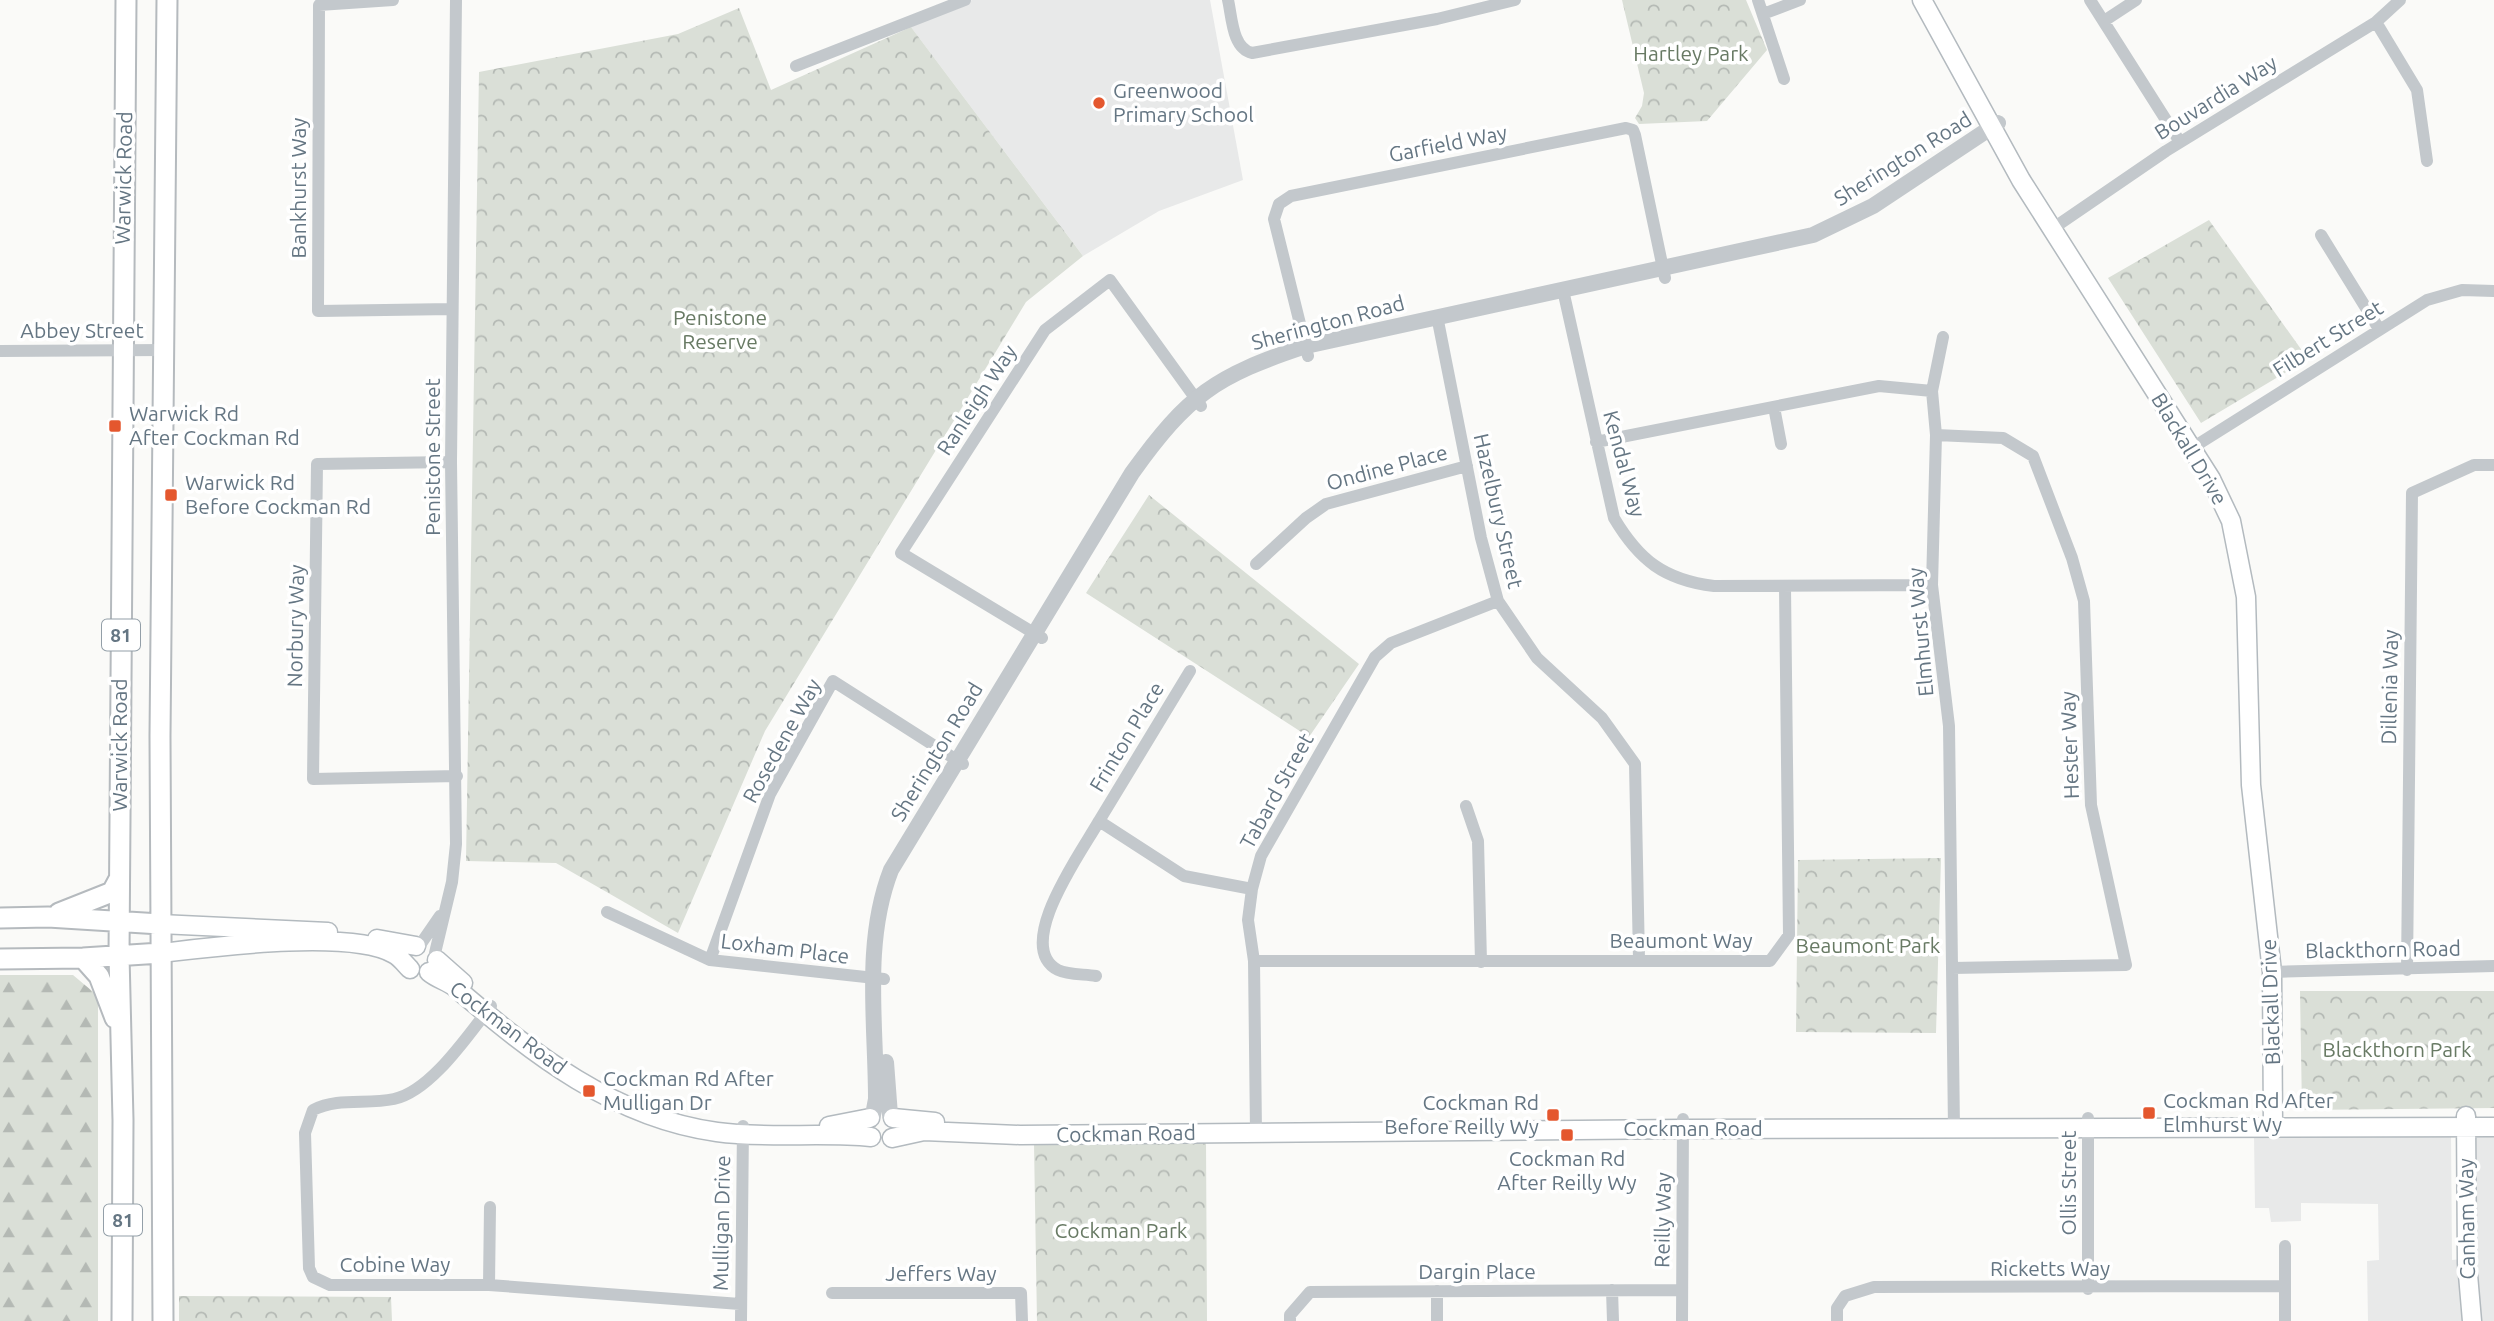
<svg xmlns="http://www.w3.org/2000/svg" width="2494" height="1321" viewBox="0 0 2494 1321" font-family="Ubuntu,sans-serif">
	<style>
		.built { fill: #e8e9e9 }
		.forest { fill: url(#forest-firs) }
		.park { fill: url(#park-crowns) }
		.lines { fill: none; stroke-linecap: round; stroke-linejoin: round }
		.secondary-casing { stroke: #b3babf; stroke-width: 21 }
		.primary-casing { stroke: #b5babe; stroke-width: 23 }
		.minor { stroke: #c3c8cc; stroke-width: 12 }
		.tertiary { stroke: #c3c8cc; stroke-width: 16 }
		.secondary { stroke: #fff; stroke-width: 18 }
		.primary { stroke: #fff; stroke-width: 19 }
		.poi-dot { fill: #e4572e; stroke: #fff; stroke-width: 2.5 }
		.labels { text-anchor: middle; stroke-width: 7; stroke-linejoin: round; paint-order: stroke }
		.shield { fill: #fff; stroke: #939fa8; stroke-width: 2 }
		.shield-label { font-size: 19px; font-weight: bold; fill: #657683 }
		.park-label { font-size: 21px; fill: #687a64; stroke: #fff }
		.poi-label { font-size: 21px; fill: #657683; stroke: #fff; text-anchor: start }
		.street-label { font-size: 21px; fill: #657683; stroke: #fff }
	</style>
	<defs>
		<pattern id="forest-firs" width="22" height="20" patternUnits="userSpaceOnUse" patternTransform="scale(1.75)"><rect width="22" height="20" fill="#dadfd7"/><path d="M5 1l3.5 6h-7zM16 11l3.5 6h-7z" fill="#b4b9b4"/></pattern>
		<pattern id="park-crowns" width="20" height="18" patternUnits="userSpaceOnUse" patternTransform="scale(1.75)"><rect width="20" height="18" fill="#dadfd7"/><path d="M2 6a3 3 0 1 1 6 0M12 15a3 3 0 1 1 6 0" fill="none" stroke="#b4b9b4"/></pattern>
	</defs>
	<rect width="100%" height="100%" fill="#fafaf8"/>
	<path class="built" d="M 972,0 L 1210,0 L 1243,180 L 1159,211 L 1083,256 L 911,27 Z
		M 2451,1133 L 2452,1260 L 2472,1258 L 2470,1136 L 2494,1135 L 2494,1321 L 2368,1321 L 2367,1261 L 2379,1260 L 2378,1204 L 2301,1203 L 2301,1221 L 2271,1222 L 2269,1208 L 2255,1208 L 2254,1136 L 2436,1137 Z"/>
	<path class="forest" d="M 0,975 L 73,975 L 98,996 L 98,1321 L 0,1321 Z"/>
	<path class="park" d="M 1622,0 L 1746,0 L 1767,50 L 1707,121 L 1639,124 L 1635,118 L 1642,106 L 1644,93 Z
		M 739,8 L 771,90 L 911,27 L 1083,256 L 1026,302 L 765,731 L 678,933 L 556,863 L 466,861 L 479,72 L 678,34 Z
		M 2209,220 L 2308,359 L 2201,423 L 2108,278 Z
		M 1149,495 L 1359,664 L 1309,737 L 1086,593 Z
		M 1941,858 L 1936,1033 L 1796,1032 L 1798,860 Z
		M 2300,991 L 2494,991 L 2494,1108 L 2302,1110 Z
		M 1206,1141 L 1207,1321 L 1037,1321 L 1034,1144 Z
		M 179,1296 L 391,1297 L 392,1321 L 179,1321 Z"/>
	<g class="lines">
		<g class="secondary-casing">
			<path id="secondary" d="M 1922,0 L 2021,180 L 2211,479 L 2231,521 L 2246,597 L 2251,785 L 2272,972 L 2273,1126
				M 160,924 L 328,932
				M 377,939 L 416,946
				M 161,953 C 213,947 350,929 394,954 C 400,957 405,964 410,969
				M 437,960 L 463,983
				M 429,972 C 437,979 448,981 456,988 C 533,1054 614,1118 717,1132 C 768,1139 820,1132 871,1137
				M 2466,1116 L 2467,1263 L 2472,1321
				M 893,1118 L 935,1122
				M 829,1126 L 870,1118
				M 892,1138 L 924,1131 L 1020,1135 L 1683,1129 L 2494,1127"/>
		</g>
		<g class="primary-casing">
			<path id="primary" d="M 59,913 L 112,892 L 119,879
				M 0,918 L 48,917 L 160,924
				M 83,958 L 99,976 L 115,1018
				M 0,959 L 83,958 L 161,953
				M 122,1321 L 123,1120 L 119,955 L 126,0
				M 163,1321 L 160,736 L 167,0"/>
		</g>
		<path class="minor" d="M 393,0 L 319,5 L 318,311 L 452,309
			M 1228,0 C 1232,17 1232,48 1252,53 L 1437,19 L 1515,0
			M 1758,0 L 1784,79
			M 2090,0 L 2180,142
			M 1763,14 L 1800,0
			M 2104,21 L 2136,0
			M 2376,22 L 2417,90 L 2427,161
			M 796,66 L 965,0
			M 2052,229 L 2166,151 L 2376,22 L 2400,0
			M 2321,235 L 2379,329
			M 1563,290 L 1614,518 C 1639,560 1664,580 1714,586 L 1932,585
			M 1437,316 L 1481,538 L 1498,601 L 1537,658 L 1602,718 L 1635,764 L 1639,959
			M 0,351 L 164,350
			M 1308,356 L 1274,219 L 1279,204 L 1291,196 L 1626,128 L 1633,130 L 1635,135 L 1665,278
			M 1932,391 L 1943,337
			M 1774,407 L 1781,444
			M 1936,435 L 2003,438 L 2033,456 L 2072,558 L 2084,601 L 2091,805 L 2126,965 L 1952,968
			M 1596,442 L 1879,386 L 1932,391 L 1936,435 L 1932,585 L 1949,726 L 1954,1129
			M 2192,448 L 2427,300 L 2462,290 L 2494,291
			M 451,462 L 317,464 L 313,779 L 457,776
			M 1256,564 L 1306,518 L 1326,504 L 1467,466
			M 1042,638 L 901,553 L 1045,330 L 1110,280 L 1201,406
			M 1190,671 L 1099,821 L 1184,876 L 1252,889
			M 1466,806 L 1478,841 L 1481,962
			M 607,912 L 710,960 L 884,979
			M 420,945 L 440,916
			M 435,953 L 452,882 L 456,844 L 451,462 L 456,0
			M 710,960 L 770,794 L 833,681 L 963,764
			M 1254,961 L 1770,961 L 1789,935 L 1785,587
			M 2407,970 L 2412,493 L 2474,465 L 2494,465
			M 2272,972 L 2494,966
			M 1096,976 C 1085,974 1068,975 1058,970 C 1012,946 1083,850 1099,821
			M 491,1006 C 468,1035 431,1091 394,1099 C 366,1105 339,1097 313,1110 L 305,1133 L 309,1268 L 313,1277 L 330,1285 L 489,1285 L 740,1304
			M 1256,1132 L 1254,961 L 1248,920 L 1252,889 L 1261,856 L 1375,657 L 1391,643 L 1498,601
			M 489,1285 L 490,1207
			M 2088,1289 L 2088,1118
			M 1612,1290 L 1613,1321
			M 1437,1291 L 1437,1321
			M 832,1293 L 1021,1293 L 1022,1321
			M 741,1321 L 743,1126
			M 1290,1321 L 1290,1315 L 1310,1292 L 1682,1290
			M 1682,1321 L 1683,1119
			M 1837,1321 L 1837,1308 L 1845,1296 L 1874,1287 L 2285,1286
			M 2285,1321 L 2285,1246"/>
		<path class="tertiary" d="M 886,1062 L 890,1115
			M 873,1115 L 876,1099 C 876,1023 863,942 891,870 L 1132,473 C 1188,395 1215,376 1306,346 L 1813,235 L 1873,206 L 1998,123"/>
		<use href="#secondary" class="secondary"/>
		<use href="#primary" class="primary"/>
	</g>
	<g class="poi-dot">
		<circle cx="1099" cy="103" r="7"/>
		<rect x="108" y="419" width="14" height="14" rx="3.5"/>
		<rect x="164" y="488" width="14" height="14" rx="3.5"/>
		<rect x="582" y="1084" width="14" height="14" rx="3.5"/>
		<rect x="2142" y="1106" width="14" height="14" rx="3.5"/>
		<rect x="1546" y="1108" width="14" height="14" rx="3.5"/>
		<rect x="1560" y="1128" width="14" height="14" rx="3.5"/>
	</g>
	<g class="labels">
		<g class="shield">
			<rect x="102" y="619.5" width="38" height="31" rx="5"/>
			<rect x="104" y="1204.5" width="38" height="31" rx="5"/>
		</g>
		<g class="shield-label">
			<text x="121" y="642">81</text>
			<text x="123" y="1227">81</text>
		</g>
		<g class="park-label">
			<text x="1691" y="61">Hartley Park</text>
			<text x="720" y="325">Penistone<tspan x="720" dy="24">Reserve</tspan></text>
			<text x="1868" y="953">Beaumont Park</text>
			<text x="2397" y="1057">Blackthorn Park</text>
			<text x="1121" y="1238">Cockman Park</text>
		</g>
		<g class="poi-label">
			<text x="1113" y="98">Greenwood<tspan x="1113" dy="24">Primary School</tspan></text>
			<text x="129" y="421">Warwick Rd<tspan x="129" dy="24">After Cockman Rd</tspan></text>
			<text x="185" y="490">Warwick Rd<tspan x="185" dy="24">Before Cockman Rd</tspan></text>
			<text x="603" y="1086">Cockman Rd After<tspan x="603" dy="24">Mulligan Dr</tspan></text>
			<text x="2163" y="1108">Cockman Rd After<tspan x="2163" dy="24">Elmhurst Wy</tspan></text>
			<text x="1539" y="1110" text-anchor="end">Cockman Rd<tspan x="1539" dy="24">Before Reilly Wy</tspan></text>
			<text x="1567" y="1166" text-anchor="middle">Cockman Rd<tspan x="1567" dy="24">After Reilly Wy</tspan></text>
		</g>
		<g class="street-label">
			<text transform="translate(2216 98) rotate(-32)" y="7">Bouvardia Way</text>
			<text transform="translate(1448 144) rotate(-11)" y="7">Garfield Way</text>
			<text transform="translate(1903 159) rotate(-32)" y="7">Sherington Road</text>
			<text transform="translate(124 178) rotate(-89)" y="7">Warwick Road</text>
			<text transform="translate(299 188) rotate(-90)" y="7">Bankhurst Way</text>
			<text transform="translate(1328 323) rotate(-15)" y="7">Sherington Road</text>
			<text x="82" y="338">Abbey Street</text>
			<text transform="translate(2328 339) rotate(-32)" y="7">Filbert Street</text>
			<text transform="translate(977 400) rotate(-57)" y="7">Ranleigh Way</text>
			<text transform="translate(2189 449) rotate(59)" y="7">Blackall Drive</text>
			<text transform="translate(433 457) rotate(-90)" y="7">Penistone Street</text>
			<text transform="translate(1624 464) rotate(75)" y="7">Kendal Way</text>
			<text transform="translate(1387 468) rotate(-15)" y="7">Ondine Place</text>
			<text transform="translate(1498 511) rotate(77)" y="7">Hazelbury Street</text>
			<text transform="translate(296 626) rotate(-89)" y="7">Norbury Way</text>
			<text transform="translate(1921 632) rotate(-95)" y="7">Elmhurst Way</text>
			<text transform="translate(2390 687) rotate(-89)" y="7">Dillenia Way</text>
			<text transform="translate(1127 737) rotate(-59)" y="7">Frinton Place</text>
			<text transform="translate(782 741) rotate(-61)" y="7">Rosedene Way</text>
			<text transform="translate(120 745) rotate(-90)" y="7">Warwick Road</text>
			<text transform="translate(2070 745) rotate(-92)" y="7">Hester Way</text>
			<text transform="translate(937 752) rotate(-59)" y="7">Sherington Road</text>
			<text transform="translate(1277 791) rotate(-61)" y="7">Tabard Street</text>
			<text x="1681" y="948">Beaumont Way</text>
			<text transform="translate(785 949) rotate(7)" y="7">Loxham Place</text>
			<text transform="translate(2383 950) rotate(-1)" y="7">Blackthorn Road</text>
			<text transform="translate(2271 1002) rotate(-92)" y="7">Blackall Drive</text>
			<text transform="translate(508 1028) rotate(37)" y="7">Cockman Road</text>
			<text x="1693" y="1136">Cockman Road</text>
			<text transform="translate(1126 1134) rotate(-1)" y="7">Cockman Road</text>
			<text transform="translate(2069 1183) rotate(-90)" y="7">Ollis Street</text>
			<text transform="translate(2467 1219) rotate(-91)" y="7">Canham Way</text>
			<text transform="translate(1663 1220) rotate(-89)" y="7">Reilly Way</text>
			<text transform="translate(722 1223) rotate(-89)" y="7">Mulligan Drive</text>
			<text x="395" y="1272">Cobine Way</text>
			<text x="2050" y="1276">Ricketts Way</text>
			<text x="1477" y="1279">Dargin Place</text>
			<text x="941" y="1281">Jeffers Way</text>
		</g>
	</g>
</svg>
